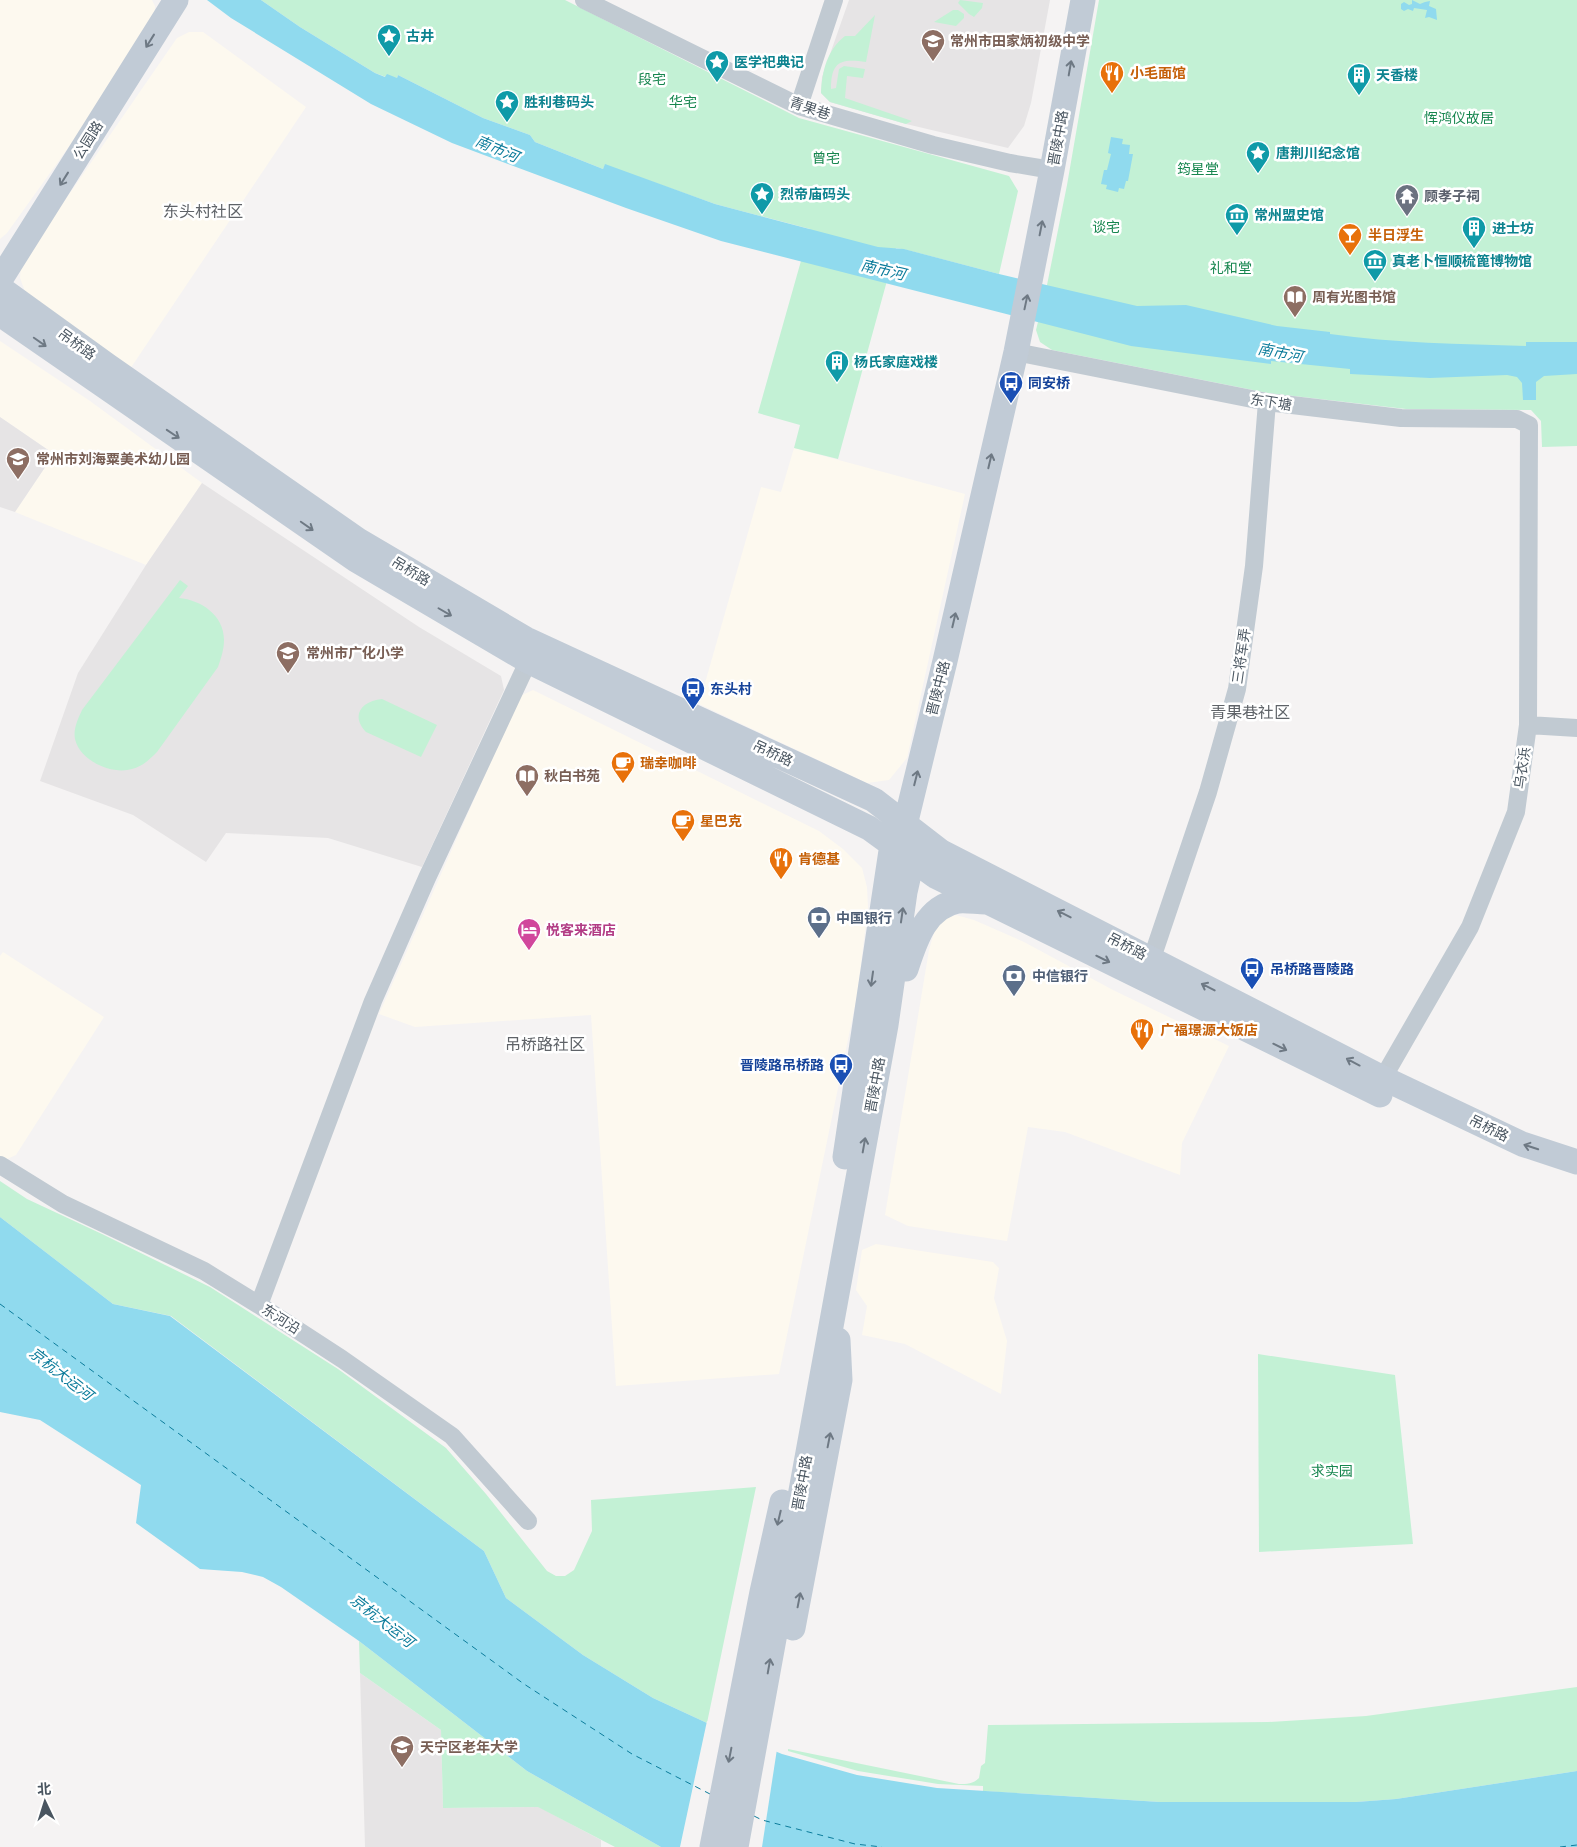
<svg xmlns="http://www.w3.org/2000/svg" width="1577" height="1847" viewBox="0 0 1577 1847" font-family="Helvetica,'Noto Sans SC',sans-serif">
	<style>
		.commercial { fill: #fdf9ef }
		.education { fill: #e6e4e5 }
		.green { fill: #c3f1d5 }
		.water { fill: #90daee }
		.pier { fill: #f5f3f3 }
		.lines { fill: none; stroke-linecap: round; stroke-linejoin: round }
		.ferry { stroke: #0c7c9b; stroke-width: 1; stroke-dasharray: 6 5; stroke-linecap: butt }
		.street { stroke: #c1cad2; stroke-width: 18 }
		.secondary { stroke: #c1cbd6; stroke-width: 25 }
		.oneway { stroke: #6e7984 }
		.labels { text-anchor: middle; stroke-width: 5; stroke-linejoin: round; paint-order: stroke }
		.culture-label { font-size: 14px; font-weight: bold; fill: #0d838f; stroke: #fff; text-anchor: start }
		.education-label { font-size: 14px; font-weight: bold; fill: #785e54; stroke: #fff; text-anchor: start }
		.food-label { font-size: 14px; font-weight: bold; fill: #c56008; stroke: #fff; text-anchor: start }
		.park-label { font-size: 14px; fill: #17864f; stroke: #fff }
		.street-label { font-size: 14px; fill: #4a5661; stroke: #fff }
		.worship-label { font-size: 14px; font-weight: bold; fill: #5b616d; stroke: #fff; text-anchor: start }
		.transit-label { font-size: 14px; font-weight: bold; fill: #164399; stroke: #fff; text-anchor: start }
		.service-label { font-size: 14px; font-weight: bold; fill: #4e5e75; stroke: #fff; text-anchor: start }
		.hotel-label { font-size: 14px; font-weight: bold; fill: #b23c85; stroke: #fff; text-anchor: start }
		.water-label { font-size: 15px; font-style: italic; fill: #0c7c9b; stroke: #fff }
		.quarter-label { font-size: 16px; fill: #5f6368; stroke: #fff }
	</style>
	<rect width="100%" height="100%" fill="#f5f3f3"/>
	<path class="commercial" d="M 0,0 L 152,0 L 155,6 L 154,28 L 7,233 L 0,239 Z
		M 189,32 L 203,32 L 306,107 L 128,372 L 26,294 L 20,278 L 21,264 L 177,38 Z
		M 0,341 L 90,401 L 202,483 L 146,565 L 15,512 L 54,454 L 0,417 Z
		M 794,448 L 965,494 L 907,758 L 889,780 L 867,783 L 699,704 L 761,487 L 781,492 Z
		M 533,690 L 819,831 L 843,849 L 862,868 L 867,887 L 868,907 L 857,996 L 779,1374 L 616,1386 L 591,1015 L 415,1027 L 379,1014 L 520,696 Z
		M 956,915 L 974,920 L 1024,942 L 1113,990 L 1229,1046 L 1182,1143 L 1180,1175 L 1065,1132 L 1028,1127 L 1007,1241 L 908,1226 L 885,1215 L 929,950 L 935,929 L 945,919 Z
		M 3,952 L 104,1017 L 16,1155 L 5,1160 L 0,1156 L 0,956 Z
		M 876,1244 L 993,1262 L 999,1268 L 994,1298 L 1007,1341 L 1001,1394 L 905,1344 L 862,1335 L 867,1306 L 856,1290 L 862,1250 Z"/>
	<path class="education" d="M 849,0 L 1050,0 L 1031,103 L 1024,126 L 1008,148 L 906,124 L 830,102 L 821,93 L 822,77 Z
		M 0,417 L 54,454 L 15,512 L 0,507 Z
		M 202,483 L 419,627 L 501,676 L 504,690 L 422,867 L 328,838 L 226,833 L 206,862 L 133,815 L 40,781 L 78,673 L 146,565 Z
		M 360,1673 L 441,1730 L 443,1808 L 539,1807 L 601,1840 L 601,1847 L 365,1847 Z"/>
	<path class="green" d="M 261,0 L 565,0 L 799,118 L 1009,176 L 1018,191 L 999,274 L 907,250 L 896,248 L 838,459 L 794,448 L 800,425 L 758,413 L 810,229 L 715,204 L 605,165 L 603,169 L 535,142 L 530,135 L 483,118 L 398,75 L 397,78 L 386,77 L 375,73 L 300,27 Z
		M 960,0 L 983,3 L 982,8 L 974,17 L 969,14 L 958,3 Z
		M 1099,0 L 1577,0 L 1577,446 L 1542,447 L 1541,421 L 1531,410 L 1406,409 L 1268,393 L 1052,350 L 1040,342 L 1036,330 L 1047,285 L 1067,185 Z
		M 953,10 L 958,10 L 964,14 L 964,18 L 956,26 L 934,22 Z
		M 875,15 L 866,62 C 840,58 831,62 831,89 L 836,88 L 839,69 L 844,66 L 865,69 L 863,78 L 847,76 L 845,98 L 912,121 L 906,124 L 830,102 L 821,93 C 822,71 827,50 845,36 L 855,36 Z
		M 180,580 L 188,586 L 179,598 C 201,600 224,615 224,640 C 224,650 221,658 218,667 L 157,752 C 149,760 143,766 132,769 C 112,775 80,761 75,739 C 73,729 78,719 82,710 Z
		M 382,699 L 437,725 L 421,757 L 366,732 C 350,715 362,701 382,699 Z
		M 0,1181 L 27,1199 L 102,1234 L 210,1287 L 338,1369 L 446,1448 L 486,1494 L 547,1571 L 556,1576 L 565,1576 L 574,1570 L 592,1531 L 591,1500 L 756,1487 L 707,1723 L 653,1698 L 583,1655 L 506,1598 L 484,1551 L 171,1316 L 113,1304 L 0,1217 Z
		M 1258,1354 L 1395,1375 L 1413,1544 L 1259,1552 Z
		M 359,1641 L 527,1771 L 661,1847 L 615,1847 L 538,1807 L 443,1808 L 441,1730 L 360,1673 Z
		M 1577,1687 L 1577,1771 L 1396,1799 L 1356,1802 L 1160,1802 L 983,1791 L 983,1786 L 938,1784 L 858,1771 L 788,1751 L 788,1749 L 959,1784 C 967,1784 973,1784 979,1778 L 981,1766 L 985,1763 L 988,1725 L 1268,1722 L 1366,1716 Z"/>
	<path class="water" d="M 207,0 L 261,0 L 300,27 L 375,73 L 385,77 L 387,74 L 397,78 L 398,75 L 483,118 L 530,135 L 535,142 L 603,169 L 605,164 L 715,204 L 878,247 L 904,249 L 999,274 L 1137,306 L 1186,305 L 1277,326 L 1330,332 L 1330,334 C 1394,343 1461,344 1526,346 L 1526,342 L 1577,342 L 1577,374 L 1544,376 L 1536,382 L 1536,400 L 1523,400 L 1522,383 L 1517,377 L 1507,375 L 1430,378 L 1350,374 L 1350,369 L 1271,361 L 1271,364 L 1131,346 L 721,241 L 626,208 L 452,143 L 371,104 L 231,18 Z
		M 1412,0 L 1420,4 L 1425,2 L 1430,1 L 1429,6 L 1436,9 L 1437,20 L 1429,17 L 1425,18 L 1427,10 L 1414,8 L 1413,11 L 1408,9 L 1404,11 L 1401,9 L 1401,4 L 1404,2 L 1409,5 L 1412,4 Z
		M 1111,137 L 1123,139 L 1122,144 L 1130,145 L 1129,154 L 1133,154 L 1128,181 L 1126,181 L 1124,189 L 1119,188 L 1118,192 L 1106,189 L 1107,185 L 1101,184 L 1104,170 L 1107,170 L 1111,154 L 1108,153 Z
		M 0,1217 L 113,1304 L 170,1316 L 484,1551 L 506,1598 L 583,1655 L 653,1698 L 707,1723 L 782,1754 L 857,1775 L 937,1788 L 1160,1802 L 1356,1802 L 1396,1799 L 1577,1771 L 1577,1847 L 661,1847 L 527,1771 L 359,1641 L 281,1587 L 263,1577 L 242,1572 L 200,1569 L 136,1523 L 141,1485 L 40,1420 L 0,1412 Z"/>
	<path class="pier" d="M 707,1721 L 777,1749 L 762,1847 L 680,1847 Z"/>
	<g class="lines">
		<path class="ferry" d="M 0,1304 L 524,1684 L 632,1754 L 710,1794
			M 754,1816 L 762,1820 L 855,1844 L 882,1847
			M 1560,1847 L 1577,1845"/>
		<path class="street" d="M 584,0 L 799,106 L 933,145 L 1010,163 L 1052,170
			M 799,106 L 834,0
			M 1016,352 L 1267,402 L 1401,418 L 1517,419 L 1529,425 L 1528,725 L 1516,812 L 1470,927 L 1383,1078
			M 1528,725 L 1577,728
			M 1152,958 L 1208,792 L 1237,689 L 1254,566 L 1267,402
			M 0,1165 L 63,1204 L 204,1271 L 259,1305 L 342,1359 L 452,1436 L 528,1521
			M 259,1305 L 373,1001 L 427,878 L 533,651"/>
		<path class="secondary" d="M 0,280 L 176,0
			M 0,288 L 108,366 L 358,540 L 526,639 L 874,800 L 940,851 L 1383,1078 L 1522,1144 L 1577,1162
			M 0,314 L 356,560 L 528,661 L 869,828 L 935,876 L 1380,1095
			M 906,969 C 915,942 925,907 958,901 C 966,900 977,902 985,902
			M 845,1157 L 892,844 L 899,833
			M 793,1628 L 840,1380 L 838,1340
			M 712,1847 L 762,1592 L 782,1502
			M 736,1847 L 886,1025 L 905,892 L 912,861 L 905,825 L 945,661 L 1016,352 L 1052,170 L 1083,0"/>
	</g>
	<defs><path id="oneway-shaft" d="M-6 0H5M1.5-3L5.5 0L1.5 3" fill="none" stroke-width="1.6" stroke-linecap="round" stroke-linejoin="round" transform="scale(1.25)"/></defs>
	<g class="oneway">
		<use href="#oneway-shaft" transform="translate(150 41) rotate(122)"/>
		<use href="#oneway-shaft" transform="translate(1070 68) rotate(-80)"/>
		<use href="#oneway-shaft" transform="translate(64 179) rotate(122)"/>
		<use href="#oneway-shaft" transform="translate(1041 228) rotate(-79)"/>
		<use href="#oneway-shaft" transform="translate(1026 302) rotate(-78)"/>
		<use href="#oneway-shaft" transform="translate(40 342) rotate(35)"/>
		<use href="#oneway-shaft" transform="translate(173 434) rotate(34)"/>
		<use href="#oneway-shaft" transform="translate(990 461) rotate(-77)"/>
		<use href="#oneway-shaft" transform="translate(307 526) rotate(35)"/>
		<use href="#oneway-shaft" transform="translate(445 612) rotate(30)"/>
		<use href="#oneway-shaft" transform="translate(954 620) rotate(-77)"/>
		<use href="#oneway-shaft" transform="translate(916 778) rotate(-76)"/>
		<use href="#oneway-shaft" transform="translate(1064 914) rotate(-153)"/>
		<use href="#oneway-shaft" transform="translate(902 915) rotate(-82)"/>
		<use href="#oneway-shaft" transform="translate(1103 959) rotate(26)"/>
		<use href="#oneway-shaft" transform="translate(872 979) rotate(98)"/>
		<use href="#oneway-shaft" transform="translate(1208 987) rotate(-153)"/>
		<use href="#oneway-shaft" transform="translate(1280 1047) rotate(26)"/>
		<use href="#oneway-shaft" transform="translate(1353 1062) rotate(-152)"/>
		<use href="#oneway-shaft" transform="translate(864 1145) rotate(-80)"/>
		<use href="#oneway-shaft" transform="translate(1531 1147) rotate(-162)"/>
		<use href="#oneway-shaft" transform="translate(829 1440) rotate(-79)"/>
		<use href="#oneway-shaft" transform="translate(779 1518) rotate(103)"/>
		<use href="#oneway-shaft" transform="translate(799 1600) rotate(-79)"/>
		<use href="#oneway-shaft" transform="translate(769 1666) rotate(-80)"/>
		<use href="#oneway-shaft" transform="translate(730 1755) rotate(101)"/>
	</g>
	<defs>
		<g id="sight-pin" transform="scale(1.25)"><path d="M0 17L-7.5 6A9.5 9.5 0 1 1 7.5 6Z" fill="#0f9aa8" stroke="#fff"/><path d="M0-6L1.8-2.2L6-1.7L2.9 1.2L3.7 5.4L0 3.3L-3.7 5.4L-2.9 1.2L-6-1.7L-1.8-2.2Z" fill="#fff"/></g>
		<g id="school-pin" transform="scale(1.25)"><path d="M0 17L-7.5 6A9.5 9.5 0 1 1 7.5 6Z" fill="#8d6e63" stroke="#fff"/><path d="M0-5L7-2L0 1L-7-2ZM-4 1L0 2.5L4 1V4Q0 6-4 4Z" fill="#fff"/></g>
		<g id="restaurant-pin" transform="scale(1.25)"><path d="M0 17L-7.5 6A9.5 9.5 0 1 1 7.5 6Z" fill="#e8710a" stroke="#fff"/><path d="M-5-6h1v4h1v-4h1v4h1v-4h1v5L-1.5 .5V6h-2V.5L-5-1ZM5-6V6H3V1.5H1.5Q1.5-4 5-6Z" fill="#fff"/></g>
		<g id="building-pin" transform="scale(1.25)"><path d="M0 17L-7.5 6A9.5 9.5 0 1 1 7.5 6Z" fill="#0f9aa8" stroke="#fff"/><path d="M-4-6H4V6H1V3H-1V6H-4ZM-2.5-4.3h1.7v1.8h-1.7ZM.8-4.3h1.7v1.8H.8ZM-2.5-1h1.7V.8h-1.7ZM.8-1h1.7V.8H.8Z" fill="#fff"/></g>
		<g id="temple-pin" transform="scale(1.25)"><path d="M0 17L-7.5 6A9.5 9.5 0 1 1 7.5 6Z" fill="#6b7280" stroke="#fff"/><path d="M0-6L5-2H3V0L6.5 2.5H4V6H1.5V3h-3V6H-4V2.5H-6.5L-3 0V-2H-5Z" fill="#fff"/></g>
		<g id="museum-pin" transform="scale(1.25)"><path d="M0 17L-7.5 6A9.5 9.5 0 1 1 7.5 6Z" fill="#0f9aa8" stroke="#fff"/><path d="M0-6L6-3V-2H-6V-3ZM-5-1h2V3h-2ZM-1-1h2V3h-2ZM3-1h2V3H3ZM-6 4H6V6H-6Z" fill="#fff"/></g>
		<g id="bar-pin" transform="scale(1.25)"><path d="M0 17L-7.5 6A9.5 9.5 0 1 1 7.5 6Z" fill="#e8710a" stroke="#fff"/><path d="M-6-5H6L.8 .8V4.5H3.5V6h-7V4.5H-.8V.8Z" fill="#fff"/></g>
		<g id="library-pin" transform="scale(1.25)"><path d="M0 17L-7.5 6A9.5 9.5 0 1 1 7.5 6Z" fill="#8d6e63" stroke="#fff"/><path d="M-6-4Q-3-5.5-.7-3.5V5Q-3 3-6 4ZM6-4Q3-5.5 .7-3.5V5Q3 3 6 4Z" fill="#fff"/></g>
		<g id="bus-pin" transform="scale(1.25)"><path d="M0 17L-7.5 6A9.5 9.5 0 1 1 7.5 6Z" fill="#1a4fb4" stroke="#fff"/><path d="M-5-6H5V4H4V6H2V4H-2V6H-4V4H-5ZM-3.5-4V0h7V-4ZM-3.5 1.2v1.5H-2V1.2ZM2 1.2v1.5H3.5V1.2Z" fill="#fff"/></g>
		<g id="cafe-pin" transform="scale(1.25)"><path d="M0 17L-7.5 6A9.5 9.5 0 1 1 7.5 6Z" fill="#e8710a" stroke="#fff"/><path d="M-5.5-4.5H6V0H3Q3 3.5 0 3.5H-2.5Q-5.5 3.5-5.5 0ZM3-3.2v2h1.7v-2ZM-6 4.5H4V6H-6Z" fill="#fff"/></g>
		<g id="bank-pin" transform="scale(1.25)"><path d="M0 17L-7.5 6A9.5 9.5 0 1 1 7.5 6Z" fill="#5c6f8a" stroke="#fff"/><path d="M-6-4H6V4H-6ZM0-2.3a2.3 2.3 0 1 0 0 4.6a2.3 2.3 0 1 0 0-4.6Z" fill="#fff"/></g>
		<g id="hotel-pin" transform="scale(1.25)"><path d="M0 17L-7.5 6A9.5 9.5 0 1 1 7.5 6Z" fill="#d1479c" stroke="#fff"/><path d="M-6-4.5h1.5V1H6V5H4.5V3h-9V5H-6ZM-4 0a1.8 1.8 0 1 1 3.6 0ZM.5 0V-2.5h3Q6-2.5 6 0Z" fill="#fff"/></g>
	</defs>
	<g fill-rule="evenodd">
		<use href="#sight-pin" x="389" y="36"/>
		<use href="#school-pin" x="933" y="41"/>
		<use href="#sight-pin" x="717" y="62"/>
		<use href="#restaurant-pin" x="1112" y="73"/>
		<use href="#building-pin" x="1359" y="75"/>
		<use href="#sight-pin" x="507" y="102"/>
		<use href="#sight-pin" x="1258" y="153"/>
		<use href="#sight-pin" x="762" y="194"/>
		<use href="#temple-pin" x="1407" y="196"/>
		<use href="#museum-pin" x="1237" y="215"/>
		<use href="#building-pin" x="1474" y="228"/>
		<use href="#bar-pin" x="1350" y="235"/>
		<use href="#museum-pin" x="1375" y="261"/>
		<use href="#library-pin" x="1295" y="297"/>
		<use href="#building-pin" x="837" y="362"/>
		<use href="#bus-pin" x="1011" y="383"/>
		<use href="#school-pin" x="18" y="459"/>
		<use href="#school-pin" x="288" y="653"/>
		<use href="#bus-pin" x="693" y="689"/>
		<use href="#cafe-pin" x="623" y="763"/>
		<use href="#library-pin" x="527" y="776"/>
		<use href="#cafe-pin" x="683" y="821"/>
		<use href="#restaurant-pin" x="781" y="859"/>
		<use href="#bank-pin" x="819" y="918"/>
		<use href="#hotel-pin" x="529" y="930"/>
		<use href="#bus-pin" x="1252" y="969"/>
		<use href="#bank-pin" x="1014" y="976"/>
		<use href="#restaurant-pin" x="1142" y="1030"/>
		<use href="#bus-pin" x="841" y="1065"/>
		<use href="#school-pin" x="402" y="1747"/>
	</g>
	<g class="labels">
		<g class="culture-label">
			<text x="406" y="41">古井</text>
			<text x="734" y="67">医学祀典记</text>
			<text x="1376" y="80">天香楼</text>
			<text x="524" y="107">胜利巷码头</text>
			<text x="1276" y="158">唐荆川纪念馆</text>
			<text x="780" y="199">烈帝庙码头</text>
			<text x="1254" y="220">常州盟史馆</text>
			<text x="1492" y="233">进士坊</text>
			<text x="1392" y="266">真老卜恒顺梳篦博物馆</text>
			<text x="854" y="367">杨氏家庭戏楼</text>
		</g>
		<g class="education-label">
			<text x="950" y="46">常州市田家炳初级中学</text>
			<text x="1312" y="302">周有光图书馆</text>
			<text x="36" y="464">常州市刘海粟美术幼儿园</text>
			<text x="306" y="658">常州市广化小学</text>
			<text x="544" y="781">秋白书苑</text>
			<text x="420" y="1752">天宁区老年大学</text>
		</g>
		<g class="food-label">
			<text x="1130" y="78">小毛面馆</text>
			<text x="1368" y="240">半日浮生</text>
			<text x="640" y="768">瑞幸咖啡</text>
			<text x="700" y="826">星巴克</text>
			<text x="798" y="864">肯德基</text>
			<text x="1160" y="1035">广福璟源大饭店</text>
		</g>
		<g class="park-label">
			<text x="652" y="84">段宅</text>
			<text x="683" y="107">华宅</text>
			<text x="1459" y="123">恽鸿仪故居</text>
			<text x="826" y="163">曾宅</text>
			<text x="1198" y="174">筠星堂</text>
			<text x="1106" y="232">谈宅</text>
			<text x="1231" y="273">礼和堂</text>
			<text x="1332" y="1476">求实园</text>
		</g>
		<g class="street-label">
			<text transform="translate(810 108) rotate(19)" y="5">青果巷</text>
			<text transform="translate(1058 138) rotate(-80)" y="5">晋陵中路</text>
			<text transform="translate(88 140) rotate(-58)" y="5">公园路</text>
			<text transform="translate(77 344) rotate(36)" y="5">吊桥路</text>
			<text transform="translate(1271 402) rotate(9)" y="5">东下塘</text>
			<text transform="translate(411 571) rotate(31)" y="5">吊桥路</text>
			<text transform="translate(1241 656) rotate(-82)" y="5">三将军弄</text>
			<text transform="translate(938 688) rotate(-76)" y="5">晋陵中路</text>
			<text transform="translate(773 753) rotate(25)" y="5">吊桥路</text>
			<text transform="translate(1522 768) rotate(-82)" y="5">乌衣浜</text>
			<text transform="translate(1127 946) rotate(27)" y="5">吊桥路</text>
			<text transform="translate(875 1085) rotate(-80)" y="5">晋陵中路</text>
			<text transform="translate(1489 1128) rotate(26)" y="5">吊桥路</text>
			<text transform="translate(281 1319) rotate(33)" y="5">东河沿</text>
			<text transform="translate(802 1483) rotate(-80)" y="5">晋陵中路</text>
		</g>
		<g class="worship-label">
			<text x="1424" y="201">顾孝子祠</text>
		</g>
		<g class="transit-label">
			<text x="1028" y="388">同安桥</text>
			<text x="710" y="694">东头村</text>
			<text x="1270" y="974">吊桥路晋陵路</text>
			<text x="824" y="1070" text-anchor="end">晋陵路吊桥路</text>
		</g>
		<g class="service-label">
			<text x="836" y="923">中国银行</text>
			<text x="1032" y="981">中信银行</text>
		</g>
		<g class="hotel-label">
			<text x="546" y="935">悦客来酒店</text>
		</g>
		<g class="water-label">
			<text transform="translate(497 149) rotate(23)" y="5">南市河</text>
			<text transform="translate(883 270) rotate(13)" y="5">南市河</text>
			<text transform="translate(1280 353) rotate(11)" y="5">南市河</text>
			<text transform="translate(61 1374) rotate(38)" y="5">京杭大运河</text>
			<text transform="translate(382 1621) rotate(38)" y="5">京杭大运河</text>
		</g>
		<g class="quarter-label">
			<text x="203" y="217">东头村社区</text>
			<text x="1250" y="718">青果巷社区</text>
			<text x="545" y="1050">吊桥路社区</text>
		</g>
	</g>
	<g transform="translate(45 1802) rotate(356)" stroke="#ffffff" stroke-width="4" paint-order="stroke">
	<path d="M0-4L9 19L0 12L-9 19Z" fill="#4a5661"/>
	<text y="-8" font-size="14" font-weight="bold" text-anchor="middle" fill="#4a5661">北</text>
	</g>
</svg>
